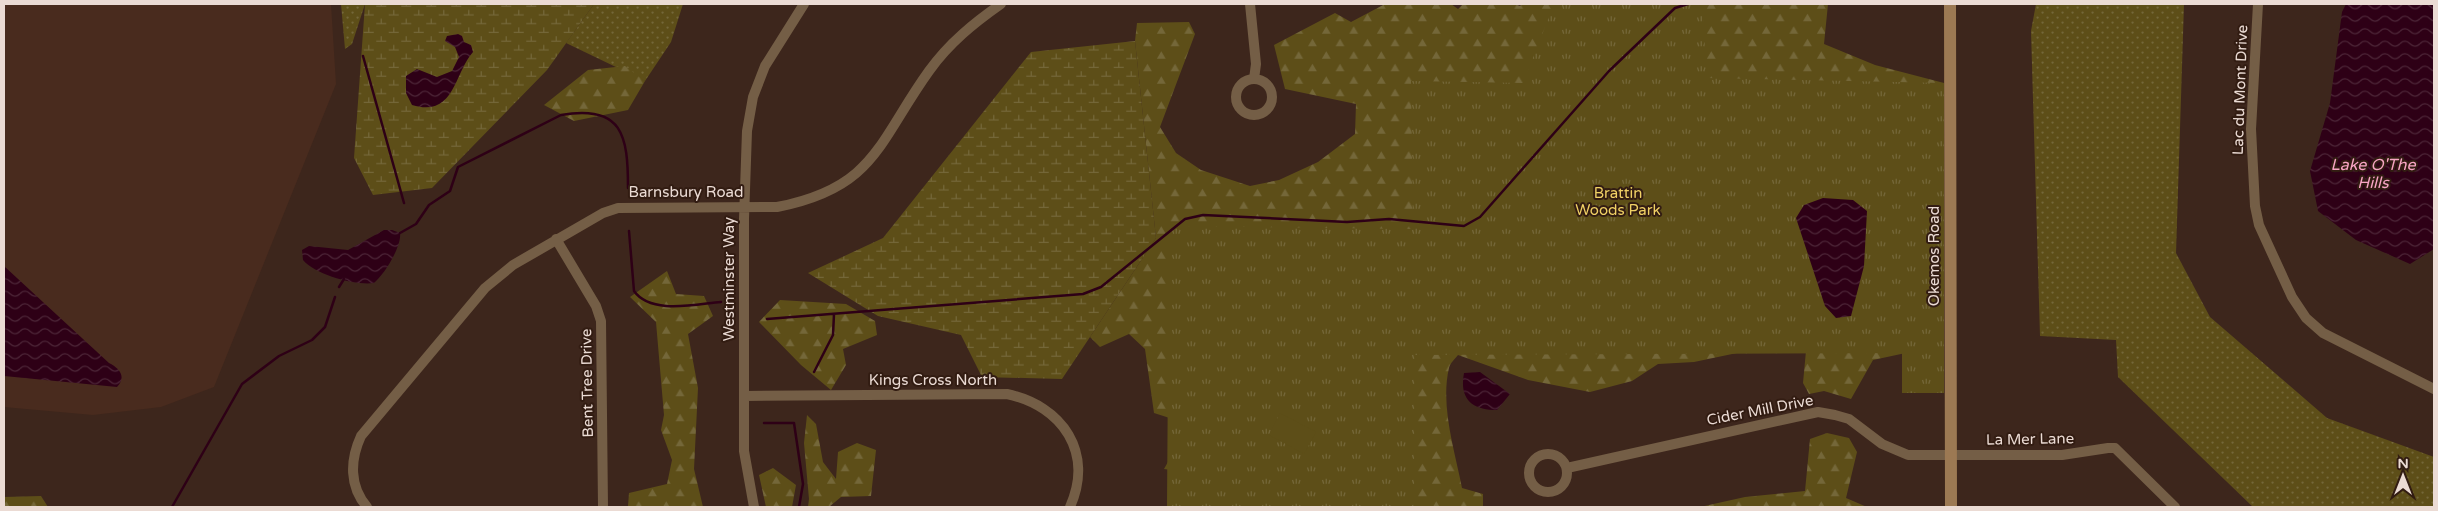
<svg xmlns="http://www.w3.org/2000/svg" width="2438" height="511" viewBox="0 0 2438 511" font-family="'Varela Round',sans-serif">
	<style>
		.built { fill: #492b1e }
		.grass { fill: url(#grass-dots) }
		.forest { fill: url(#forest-firs) }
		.wetland { fill: url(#wetland-marsh) }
		.park { fill: url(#park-tufts) }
		.garden { fill: #5d4e18 }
		.water { fill: url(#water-waves) }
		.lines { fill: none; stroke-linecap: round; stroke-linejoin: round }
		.stream { stroke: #2e0016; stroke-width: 2.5 }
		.street { stroke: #745e46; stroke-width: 10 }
		.secondary { stroke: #9c7953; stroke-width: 12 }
		.labels { text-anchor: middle; stroke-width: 4; stroke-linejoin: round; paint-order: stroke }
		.street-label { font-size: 15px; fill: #ebdbd4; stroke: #321c12 }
		.park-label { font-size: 15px; fill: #f1d165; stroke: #321c12 }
		.water-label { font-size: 16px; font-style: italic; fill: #f7a4c3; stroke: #321c12 }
	</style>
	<defs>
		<pattern id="grass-dots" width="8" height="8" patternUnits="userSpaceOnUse" patternTransform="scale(1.25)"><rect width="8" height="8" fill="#5d4e18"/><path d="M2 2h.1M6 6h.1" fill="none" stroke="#746739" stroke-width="1.8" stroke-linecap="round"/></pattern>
		<pattern id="forest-firs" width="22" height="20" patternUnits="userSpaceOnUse" patternTransform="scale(1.25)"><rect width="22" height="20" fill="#5d4e18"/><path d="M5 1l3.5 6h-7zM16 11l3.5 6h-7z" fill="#746739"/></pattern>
		<pattern id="wetland-marsh" width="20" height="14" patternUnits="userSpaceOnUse" patternTransform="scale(1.25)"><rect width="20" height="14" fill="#5d4e18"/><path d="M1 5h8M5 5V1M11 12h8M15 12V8" fill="none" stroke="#746739"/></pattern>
		<pattern id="park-tufts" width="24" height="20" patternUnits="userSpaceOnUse" patternTransform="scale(1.25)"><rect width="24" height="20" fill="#5d4e18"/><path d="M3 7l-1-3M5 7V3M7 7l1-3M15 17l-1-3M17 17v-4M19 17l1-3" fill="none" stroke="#746739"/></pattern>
		<pattern id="water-waves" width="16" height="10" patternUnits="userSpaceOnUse" patternTransform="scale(1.25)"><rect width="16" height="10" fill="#2e0016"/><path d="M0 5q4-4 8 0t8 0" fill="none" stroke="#4c2537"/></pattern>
	</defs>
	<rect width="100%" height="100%" fill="#3d261c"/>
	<path class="built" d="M 4,4 L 331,4 L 336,84 L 214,387 L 161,407 L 93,415 L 4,407 Z"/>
	<path class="grass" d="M 341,4 L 365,4 L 352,44 L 345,49 Z
		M 594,4 L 683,4 L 671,42 L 645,81 L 566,43 Z
		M 2036,4 L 2184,4 L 2176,253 L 2210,317 L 2327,418 L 2434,457 L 2434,507 L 2253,507 L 2118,377 L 2116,340 L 2040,336 L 2031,31 Z"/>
	<path class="forest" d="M 1385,4 L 1451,4 L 1458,9 L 1463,4 L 1514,4 L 1520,6 L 1522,4 L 1828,4 L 1824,44 L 1875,65 L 1944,83 L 1943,345 L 1873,360 L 1851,399 L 1824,391 L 1809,394 L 1803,383 L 1806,351 L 1756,349 L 1694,362 L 1658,364 L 1632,381 L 1590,392 L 1528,380 L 1458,355 C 1455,359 1450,363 1449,368 C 1440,406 1455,451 1462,488 L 1483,494 L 1483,507 L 1325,507 L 1194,473 L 1164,469 L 1178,444 L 1179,421 L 1154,413 L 1145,349 L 1129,334 L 1100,347 L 1090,337 L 1156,238 L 1135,41 L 1137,23 L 1189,22 L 1195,34 L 1160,127 L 1176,153 L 1201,170 L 1250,186 L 1279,180 L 1318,162 L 1355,134 L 1356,104 L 1285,89 L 1274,45 L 1335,13 L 1351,22 Z
		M 625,66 L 645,81 L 628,110 L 574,121 L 544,105 L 588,70 Z
		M 667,271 L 676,294 L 704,296 L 713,316 L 688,334 L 698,388 L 694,469 L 703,507 L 628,506 L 629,493 L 667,484 L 672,460 L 661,430 L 664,415 L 656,322 L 630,297 Z
		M 780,300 L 846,304 L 875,321 L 877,335 L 843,349 L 846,365 L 831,390 L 801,365 L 759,322 Z
		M 807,415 L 816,424 L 823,462 L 836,479 L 838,452 L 857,443 L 876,450 L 871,496 L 841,497 L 829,507 L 808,507 L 809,499 L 804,443 Z
		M 1827,433 L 1849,438 L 1857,452 L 1846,498 L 1867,507 L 1700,507 L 1745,497 L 1805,491 L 1810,439 Z
		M 773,468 L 796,485 L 792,507 L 766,507 L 759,475 Z
		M 41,496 L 48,507 L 4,507 L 4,497 Z"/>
	<path class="wetland" d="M 365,4 L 594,4 L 547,70 L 432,188 L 373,195 L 354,158 Z
		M 1135,41 L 1156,238 L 1062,379 L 982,377 L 961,335 L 878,316 L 808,273 L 883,238 L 1031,52 Z"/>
	<path class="park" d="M 1554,4 L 1702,4 L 1707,78 L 1944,83 L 1944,393 L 1902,393 L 1902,353 L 1415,355 L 1414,507 L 1167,507 L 1169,226 L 1413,229 L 1411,81 L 1523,83 Z"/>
	<path class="garden" d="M 1280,413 L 1316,432 L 1304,454 L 1269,435 Z"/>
	<path class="water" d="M 2346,4 L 2434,4 L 2434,249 L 2410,264 L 2356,240 L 2318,211 L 2310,171 L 2330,103 L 2342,12 Z
		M 458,34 L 462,36 L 464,42 L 471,45 L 473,52 C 454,73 455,118 412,105 L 406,93 L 406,76 L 417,69 L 437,77 L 452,71 L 459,57 L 455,47 L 445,41 L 447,36 Z
		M 1823,198 L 1853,200 L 1867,211 L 1864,266 L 1851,316 L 1836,318 L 1825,306 L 1796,218 L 1804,205 Z
		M 384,230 L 392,230 L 400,233 C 402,246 384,275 374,283 C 357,286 315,275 303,260 L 302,250 L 309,246 L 348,250 Z
		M 4,266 L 109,363 C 119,368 127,376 117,387 L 4,376 Z
		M 1480,372 L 1510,394 L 1497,410 C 1472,410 1459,399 1464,373 Z"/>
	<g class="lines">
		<path class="stream" d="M 363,56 L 404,203
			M 629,231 L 634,291 C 651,315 696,304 721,302
			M 400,233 L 416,224 L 429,205 L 450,191 L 458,167 L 561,115 C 623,104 628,136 628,188
			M 339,287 L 344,279
			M 767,319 L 1083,294 L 1101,287 L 1185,219 L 1203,215 L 1347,222 L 1389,219 L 1464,226 L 1480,217 L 1609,71 L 1675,8 L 1688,4
			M 814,372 L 833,335 L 834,314
			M 764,423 L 794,423 L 803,484 L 799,507
			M 172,507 L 242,384 L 279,356 L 312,340 L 325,327 L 335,297"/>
		<path class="street" d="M 1250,4 L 1256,64 L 1254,79
			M 2258,4 L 2251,129 L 2255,206 L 2259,225 L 2292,297 L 2306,318 L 2323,333 L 2434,389
			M1236 97a18 18 0 1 1 36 0a18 18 0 1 1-36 0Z
			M 556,239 L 596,306 L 601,321 L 603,507
			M 745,396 L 1007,394 C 1063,406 1094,453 1070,507
			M1529 473a19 19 0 1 1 38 0a19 19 0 1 1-38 0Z
			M 1567,468 L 1818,412 L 1835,415 L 1849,419 L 1882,444 L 1908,455 L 2062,455 L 2108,448 L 2115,448 L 2175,507
			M 367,507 C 349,486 350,460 361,436 L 485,288 L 513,265 L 603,213 L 618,208 L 777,207 C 875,188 878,142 929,71 C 949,43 974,23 1001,4
			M 754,507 L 744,451 L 744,219 L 747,131 L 753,97 L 765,66 L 804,4"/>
		<path class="secondary" d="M 1950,4 L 1951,507"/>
	</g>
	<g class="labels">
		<g class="street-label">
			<text transform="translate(2240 90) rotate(-88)" y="5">Lac du Mont Drive</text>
			<text x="686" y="197">Barnsbury Road</text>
			<text transform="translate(1934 256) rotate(-90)" y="5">Okemos Road</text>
			<text transform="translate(729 279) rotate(-90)" y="5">Westminster Way</text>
			<text x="933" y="385">Kings Cross North</text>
			<text transform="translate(587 383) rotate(-91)" y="5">Bent Tree Drive</text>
			<text transform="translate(1760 410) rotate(-11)" y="5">Cider Mill Drive</text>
			<text transform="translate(2030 439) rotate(-1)" y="5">La Mer Lane</text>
		</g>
		<g class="park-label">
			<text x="1618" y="198">Brattin<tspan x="1618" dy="17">Woods Park</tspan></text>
		</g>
		<g class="water-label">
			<text x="2373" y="170">Lake O'The<tspan x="2373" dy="18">Hills</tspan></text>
		</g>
	</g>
	<rect width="2438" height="511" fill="none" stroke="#ebdbd4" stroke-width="10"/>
	<g transform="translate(2403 476)" stroke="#321c12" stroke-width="4" paint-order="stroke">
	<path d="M0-4L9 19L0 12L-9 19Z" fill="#ebdbd4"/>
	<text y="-8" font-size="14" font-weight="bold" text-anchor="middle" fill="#ebdbd4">N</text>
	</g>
</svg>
